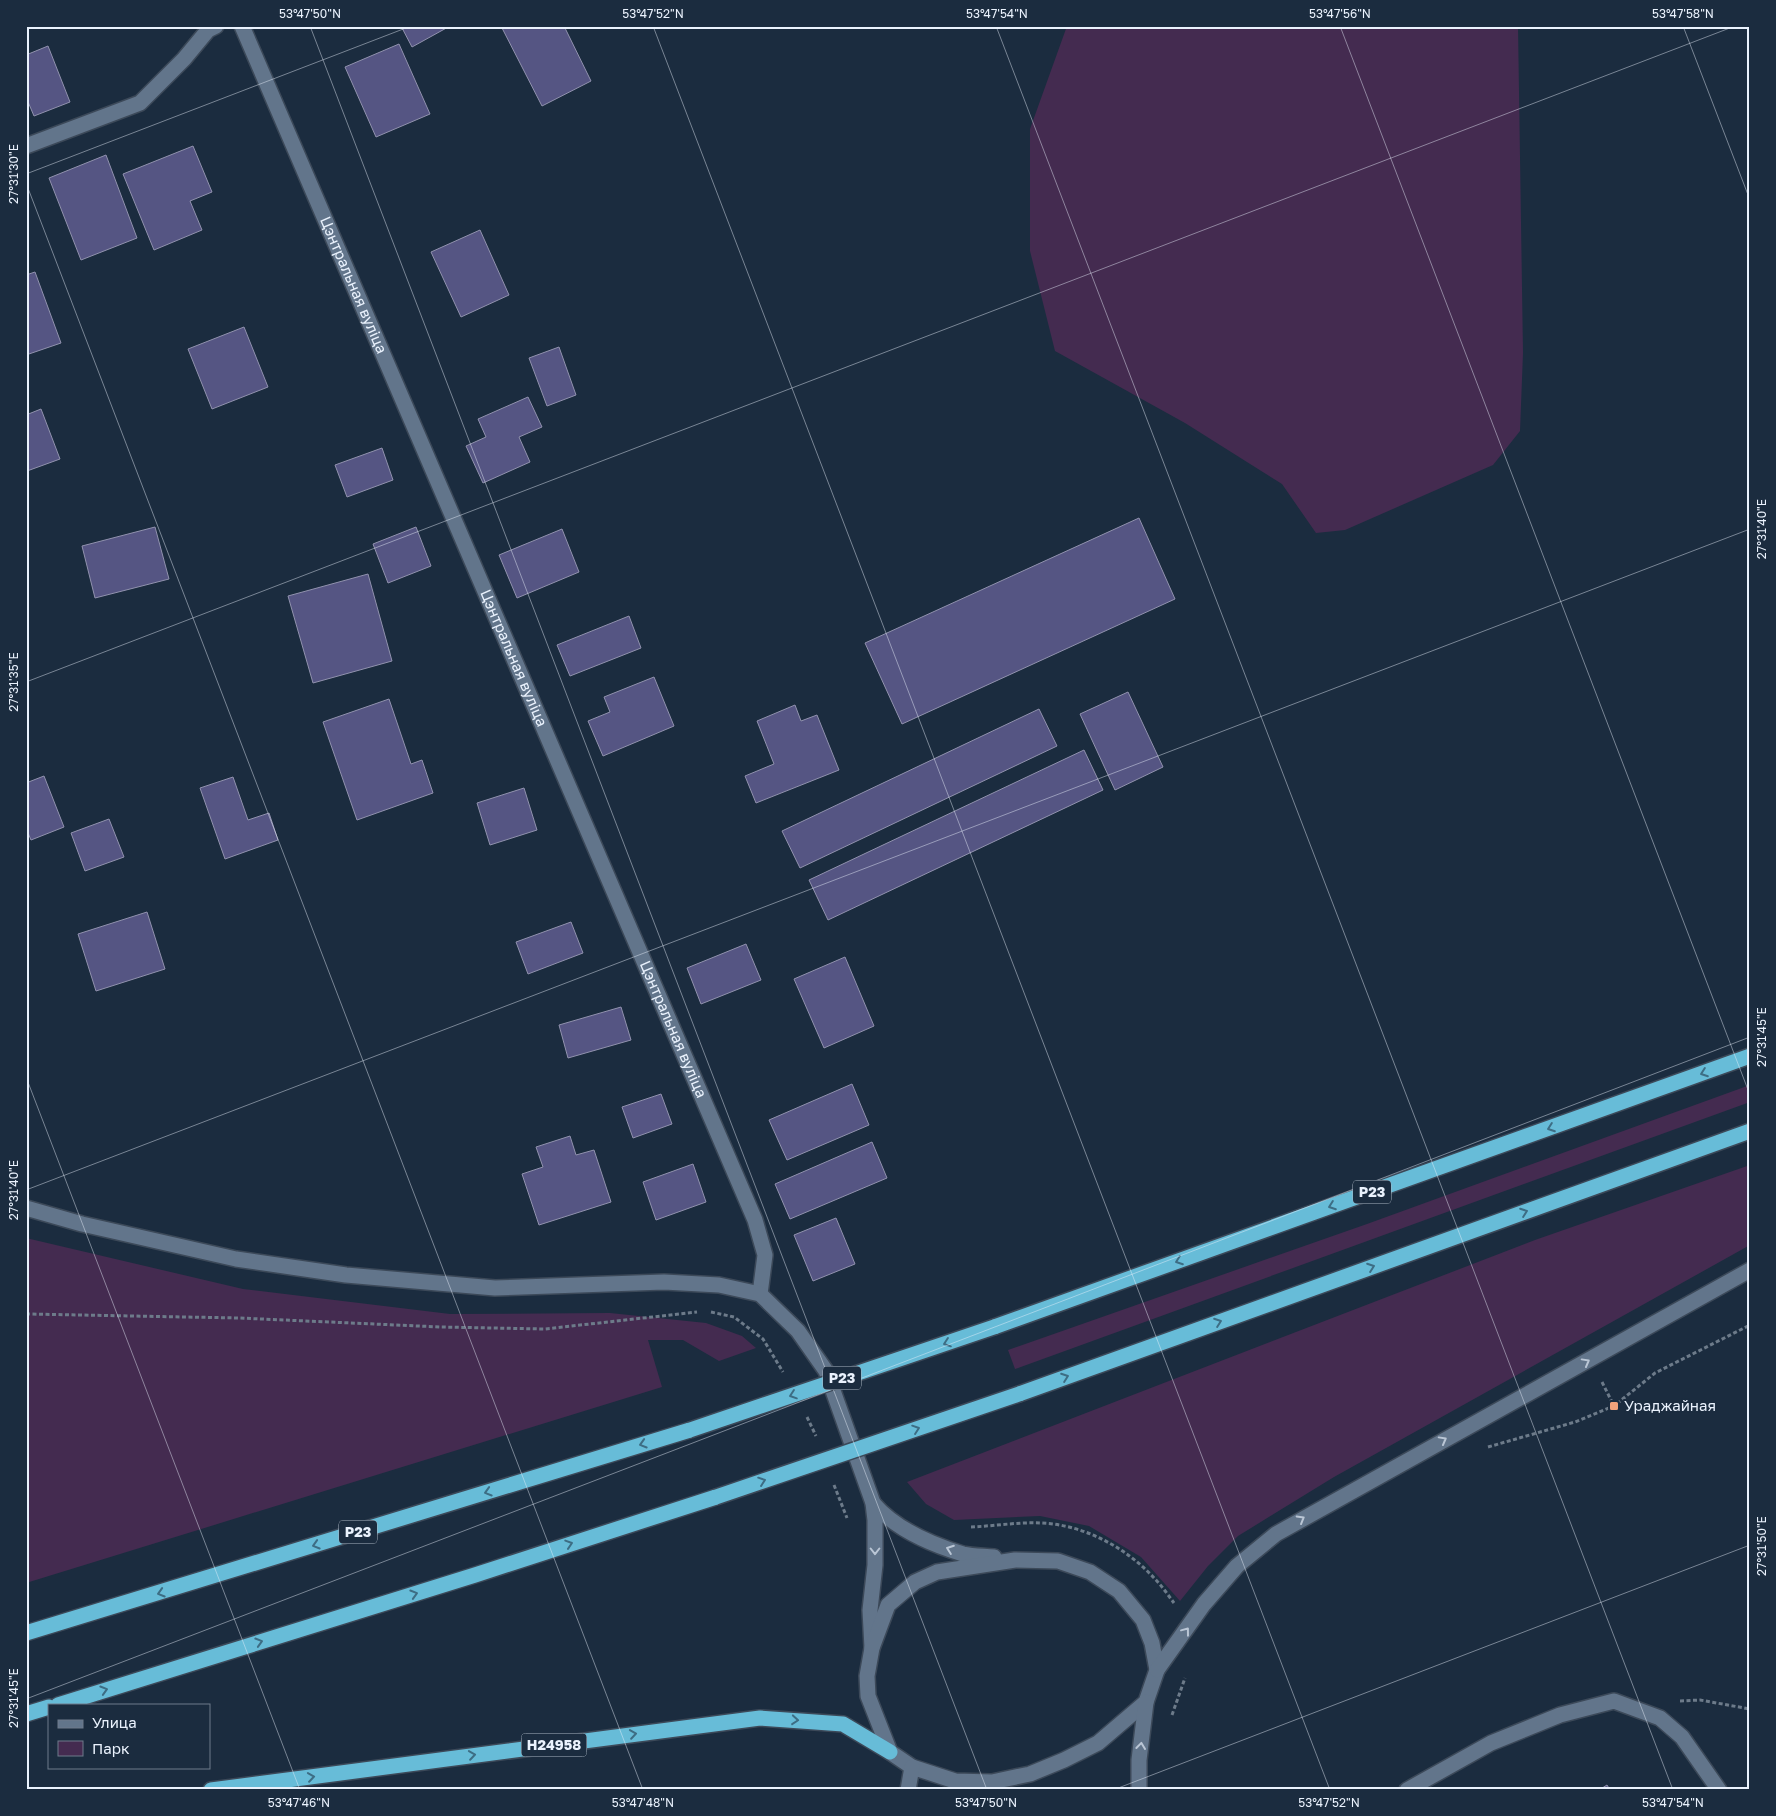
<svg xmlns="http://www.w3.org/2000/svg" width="1776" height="1816" viewBox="0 0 1776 1816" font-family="'Golos Text',sans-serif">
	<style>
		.green { fill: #442b50 }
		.building { fill: #555583; stroke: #9192ae }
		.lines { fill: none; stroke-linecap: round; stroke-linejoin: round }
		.minor-casing { stroke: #3c4959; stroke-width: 18 }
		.highway-casing { stroke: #3c4959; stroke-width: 18 }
		.path { stroke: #6d7b8a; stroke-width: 3; stroke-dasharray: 4 2.5; stroke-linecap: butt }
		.minor { stroke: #62758b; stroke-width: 15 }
		.highway { stroke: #67bcd8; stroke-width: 15 }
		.highway-bridge-casing { stroke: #3c4959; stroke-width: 18; stroke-linecap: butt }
		.highway-bridge { stroke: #67bcd8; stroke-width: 15 }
		.oneway { stroke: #3d6d84 }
		.oneway2 { stroke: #bac6d5 }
		.ticks { fill: none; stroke: #eaf2fd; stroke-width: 1; stroke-opacity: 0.45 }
		.poi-dot { fill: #f1a27b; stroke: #1b2c3f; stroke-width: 2 }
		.labels { text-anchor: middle; stroke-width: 4; stroke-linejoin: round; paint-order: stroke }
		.shield { fill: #1b2c3f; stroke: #acb7c4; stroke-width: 1 }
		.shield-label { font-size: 14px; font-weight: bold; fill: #eaf2fd }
		.street-label { font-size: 15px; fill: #eaf2fd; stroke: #1b2c3f }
		.poi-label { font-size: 15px; fill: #eaf2fd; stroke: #1b2c3f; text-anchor: start }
		.neatline { fill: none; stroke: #eaf2fd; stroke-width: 2 }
		.ticks-label { font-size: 12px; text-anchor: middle; fill: #eaf2fd }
	</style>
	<rect width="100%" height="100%" fill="#1b2c3f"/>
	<path class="green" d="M 1067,26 L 1518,26 L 1523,353 L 1520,431 L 1493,465 L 1345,530 L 1316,533 L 1282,484 L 1185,423 L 1055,351 L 1030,251 L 1030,129 Z
		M 1750,1085 L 1750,1102 L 1015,1369 L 1008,1350 L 1367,1224 Z
		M 1750,1165 L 1750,1245 L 1334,1477 L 1238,1536 L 1208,1566 L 1180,1601 L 1141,1557 L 1089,1526 L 1040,1516 L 954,1520 L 926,1504 L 907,1482 L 1535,1240 Z
		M 26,1238 L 243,1289 L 450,1314 L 610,1313 L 706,1323 L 742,1336 L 756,1348 L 719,1361 L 683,1340 L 648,1340 L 662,1387 L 26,1583 Z"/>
	<path class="building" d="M 401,26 L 450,26 L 412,47 Z
		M 501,26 L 564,26 L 591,81 L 542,106 Z
		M 399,44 L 430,114 L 376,137 L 345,67 Z
		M 48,46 L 70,102 L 34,116 L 26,97 L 26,55 Z
		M 193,146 L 212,192 L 190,201 L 202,230 L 154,250 L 123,174 Z
		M 106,155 L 137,238 L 81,260 L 49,178 Z
		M 480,230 L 509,295 L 461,317 L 431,252 Z
		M 35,272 L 61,343 L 26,355 L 26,275 Z
		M 244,327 L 268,387 L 212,409 L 188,349 Z
		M 559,347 L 576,395 L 547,406 L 529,358 Z
		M 528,397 L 542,427 L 519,437 L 530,462 L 483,483 L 466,446 L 486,437 L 478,419 Z
		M 41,409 L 60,459 L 27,471 L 26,415 Z
		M 382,448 L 393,480 L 347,497 L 335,465 Z
		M 1139,518 L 1175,599 L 902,724 L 865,643 Z
		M 155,527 L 169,579 L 95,598 L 82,546 Z
		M 416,527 L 431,566 L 388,583 L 373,544 Z
		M 562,529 L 579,572 L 517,598 L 499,555 Z
		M 368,574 L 392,661 L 313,683 L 288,596 Z
		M 629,616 L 641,648 L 570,676 L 557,645 Z
		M 654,677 L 674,726 L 603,756 L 588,721 L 610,712 L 604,697 Z
		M 1128,692 L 1163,767 L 1115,790 L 1080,714 Z
		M 389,699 L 411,764 L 422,760 L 433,793 L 357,820 L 323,722 Z
		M 795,705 L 801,721 L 817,715 L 839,770 L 756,803 L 745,776 L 774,764 L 757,721 Z
		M 1039,709 L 1057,746 L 800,868 L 782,831 Z
		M 1084,750 L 1103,790 L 828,920 L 809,880 Z
		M 44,776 L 64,827 L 31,840 L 26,828 L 26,783 Z
		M 233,777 L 248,820 L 269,813 L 278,840 L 225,859 L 200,788 Z
		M 524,788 L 537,830 L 490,845 L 477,803 Z
		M 109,819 L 124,857 L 85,871 L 71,833 Z
		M 147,912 L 165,969 L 96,991 L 78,934 Z
		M 571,922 L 583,953 L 528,974 L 516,942 Z
		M 746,944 L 761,980 L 701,1004 L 687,968 Z
		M 845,957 L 874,1026 L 824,1048 L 794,979 Z
		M 621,1007 L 631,1040 L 568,1058 L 559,1025 Z
		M 852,1084 L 869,1125 L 787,1160 L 769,1120 Z
		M 661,1094 L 672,1124 L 633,1138 L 622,1107 Z
		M 570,1136 L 576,1155 L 594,1150 L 611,1202 L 539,1225 L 522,1174 L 543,1167 L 536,1147 Z
		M 872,1142 L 887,1178 L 790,1219 L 775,1184 Z
		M 693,1164 L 706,1202 L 656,1220 L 643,1182 Z
		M 836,1218 L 855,1264 L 813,1281 L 794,1235 Z
		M 1607,1785 L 1610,1790 L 1599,1790 Z"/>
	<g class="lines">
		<g class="minor-casing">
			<g id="minor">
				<path id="s1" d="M 242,26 L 755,1220 L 765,1255 L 760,1294"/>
				<path d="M 26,146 L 140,103 L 184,59 L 208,30 L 216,26"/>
				<path d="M 26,1208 L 82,1224 L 236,1259 L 346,1275 L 495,1288 L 664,1282 L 719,1285 L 760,1294 L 798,1331 L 826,1371 L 873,1503 L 875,1520 L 875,1565 L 870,1610 L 872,1648"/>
				<path d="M 873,1503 C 895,1529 930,1544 963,1554 C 973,1556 984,1556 994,1557"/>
				<path d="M 1015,1560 L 1058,1561 L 1090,1572 L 1119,1591 L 1143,1620 L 1152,1643 L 1157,1670 L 1146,1702 L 1098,1743 L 1064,1760 L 1030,1774 L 992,1782 L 955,1781 L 912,1767 L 890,1752 L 868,1696 L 867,1676 L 872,1648 L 888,1605 L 915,1582 L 937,1572 Z"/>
				<path d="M 1157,1670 L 1204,1604 L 1237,1566 L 1276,1534 L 1750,1270"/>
				<path d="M 908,1790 L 912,1767"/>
				<path d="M 1139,1790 L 1139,1760 L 1146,1702"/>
				<path d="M 1407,1790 L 1491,1743 L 1560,1715 L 1614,1701 L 1660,1718 L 1682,1737 L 1719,1790"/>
			</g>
		</g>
		<g class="highway-casing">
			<path id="highway" d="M 994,1327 L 1750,1056
				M 1019,1394 L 1750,1131
				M 26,1633 L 690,1430
				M 58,1705 L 475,1575 L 716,1497
				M 26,1714 L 49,1707
				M 211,1790 L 760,1718 L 843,1724 L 890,1752"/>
		</g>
		<path class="path" d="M 711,1312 L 734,1317 L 763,1339 L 783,1372
			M 26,1314 L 239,1318 L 441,1327 L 545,1329 L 697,1312
			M 1602,1382 L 1614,1406
			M 807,1417 L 816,1436
			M 1488,1447 L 1575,1422 L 1614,1406 L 1655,1373 L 1750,1325
			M 834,1485 L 847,1518
			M 971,1527 C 994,1526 1018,1522 1040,1523 C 1083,1524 1127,1548 1155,1579 C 1162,1586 1168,1595 1174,1603
			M 1680,1701 L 1700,1700 L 1750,1709
			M 1172,1715 L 1185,1678"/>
		<use href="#minor" class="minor"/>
		<use href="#highway" class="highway"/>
		<g class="highway-bridge-casing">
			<path id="highway-bridge" d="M 690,1430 L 994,1327
				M 716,1497 L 1019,1394"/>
		</g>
		<use href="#highway-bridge" class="highway-bridge"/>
	</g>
	<defs><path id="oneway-chevron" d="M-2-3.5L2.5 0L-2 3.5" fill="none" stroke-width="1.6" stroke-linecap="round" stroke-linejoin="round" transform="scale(1.25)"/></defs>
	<g class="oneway">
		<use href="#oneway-chevron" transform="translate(1704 1073) rotate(160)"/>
		<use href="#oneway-chevron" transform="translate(1551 1128) rotate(160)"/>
		<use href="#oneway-chevron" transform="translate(1332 1206) rotate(160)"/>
		<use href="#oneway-chevron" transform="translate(1524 1212) rotate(-20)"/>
		<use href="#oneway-chevron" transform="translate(1179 1261) rotate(160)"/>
		<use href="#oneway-chevron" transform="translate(1371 1267) rotate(-20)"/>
		<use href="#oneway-chevron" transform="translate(1218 1322) rotate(-20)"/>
		<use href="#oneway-chevron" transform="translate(947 1343) rotate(161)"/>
		<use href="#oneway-chevron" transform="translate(1065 1377) rotate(-20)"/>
		<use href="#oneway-chevron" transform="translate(793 1395) rotate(161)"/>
		<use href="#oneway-chevron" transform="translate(916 1429) rotate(-19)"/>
		<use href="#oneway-chevron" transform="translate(643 1444) rotate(163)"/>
		<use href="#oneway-chevron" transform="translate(762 1481) rotate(-19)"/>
		<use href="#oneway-chevron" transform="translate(488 1492) rotate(163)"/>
		<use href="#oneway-chevron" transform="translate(569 1544) rotate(-18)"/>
		<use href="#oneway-chevron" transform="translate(316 1545) rotate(163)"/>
		<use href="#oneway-chevron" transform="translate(161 1593) rotate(163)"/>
		<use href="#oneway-chevron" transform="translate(414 1594) rotate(-17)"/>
		<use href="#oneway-chevron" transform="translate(259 1642) rotate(-17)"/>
		<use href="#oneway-chevron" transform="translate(104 1690) rotate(-17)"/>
		<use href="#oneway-chevron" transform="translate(795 1720) rotate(5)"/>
		<use href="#oneway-chevron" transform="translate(633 1734) rotate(-8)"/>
		<use href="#oneway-chevron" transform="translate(472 1755) rotate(-8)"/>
		<use href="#oneway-chevron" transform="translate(311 1777) rotate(-8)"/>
	</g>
	<g class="oneway2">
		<use href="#oneway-chevron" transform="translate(1586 1362) rotate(-29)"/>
		<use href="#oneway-chevron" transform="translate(1443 1440) rotate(-29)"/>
		<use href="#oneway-chevron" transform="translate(1301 1519) rotate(-30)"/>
		<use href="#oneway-chevron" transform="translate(950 1549) rotate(-160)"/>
		<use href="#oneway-chevron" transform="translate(875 1551) rotate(90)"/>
		<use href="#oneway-chevron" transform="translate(1186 1631) rotate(-53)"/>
		<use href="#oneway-chevron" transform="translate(1141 1746) rotate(-83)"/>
	</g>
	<path class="ticks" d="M 310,26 L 987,1790M 653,26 L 1330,1790M 996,26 L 1673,1790M 1340,26 L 1750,1095M 1683,26 L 1750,200M 26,174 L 411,26M 26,183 L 643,1790M 26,682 L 1735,26M 26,1077 L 300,1790M 26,1190 L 1750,529M 26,1699 L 1750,1037M 1113,1790 L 1750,1545"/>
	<rect class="poi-dot" x="1609" y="1401" width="10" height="10" rx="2.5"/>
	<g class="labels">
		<g class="shield">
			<rect x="1353" y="1180.5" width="38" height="23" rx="4"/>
			<rect x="823" y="1366.5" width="38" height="23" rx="4"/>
			<rect x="339" y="1520.5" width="38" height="23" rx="4"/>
			<rect x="521.5" y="1733.5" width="65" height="23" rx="4"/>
		</g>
		<g class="shield-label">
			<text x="1372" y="1197">Р23</text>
			<text x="842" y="1383">Р23</text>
			<text x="358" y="1537">Р23</text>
			<text x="554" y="1750">Н24958</text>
		</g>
		<g class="street-label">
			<text dy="5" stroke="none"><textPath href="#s1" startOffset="282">Цэнтральная вуліца</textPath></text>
			<text dy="5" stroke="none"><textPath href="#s1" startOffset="688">Цэнтральная вуліца</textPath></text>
			<text dy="5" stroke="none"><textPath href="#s1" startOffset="1092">Цэнтральная вуліца</textPath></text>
		</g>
		<g class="poi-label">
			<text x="1624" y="1411">Ураджайная</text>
		</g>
	</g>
	<rect width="1776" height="1816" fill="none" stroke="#1b2c3f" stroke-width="55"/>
	<rect x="48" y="1704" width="162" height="65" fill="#1b2c3f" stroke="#6e7b8b"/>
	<rect x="58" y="1720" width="25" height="8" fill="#62758b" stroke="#6e7b8b"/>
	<text x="92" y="1728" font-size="15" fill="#eaf2fd">Улица</text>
	<rect x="58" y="1741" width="25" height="15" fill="#442b50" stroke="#6e7b8b"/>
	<text x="92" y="1754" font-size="15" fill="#eaf2fd">Парк</text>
	<rect x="28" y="28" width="1720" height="1760" class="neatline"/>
	<g class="ticks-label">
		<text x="310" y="18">53°47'50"N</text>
		<text x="653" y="18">53°47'52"N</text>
		<text x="997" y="18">53°47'54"N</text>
		<text x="1340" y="18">53°47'56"N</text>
		<text x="1683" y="18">53°47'58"N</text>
		<text transform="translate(14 174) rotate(-90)" y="4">27°31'30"E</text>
		<text transform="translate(1762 529) rotate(-90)" y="4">27°31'40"E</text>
		<text transform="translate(14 682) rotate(-90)" y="4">27°31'35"E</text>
		<text transform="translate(1762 1037) rotate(-90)" y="4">27°31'45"E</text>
		<text transform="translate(14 1190) rotate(-90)" y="4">27°31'40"E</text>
		<text transform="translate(1762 1546) rotate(-90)" y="4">27°31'50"E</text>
		<text transform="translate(14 1698) rotate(-90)" y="4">27°31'45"E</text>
		<text x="299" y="1807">53°47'46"N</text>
		<text x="643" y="1807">53°47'48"N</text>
		<text x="986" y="1807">53°47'50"N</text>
		<text x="1329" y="1807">53°47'52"N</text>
		<text x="1673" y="1807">53°47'54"N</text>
	</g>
</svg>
